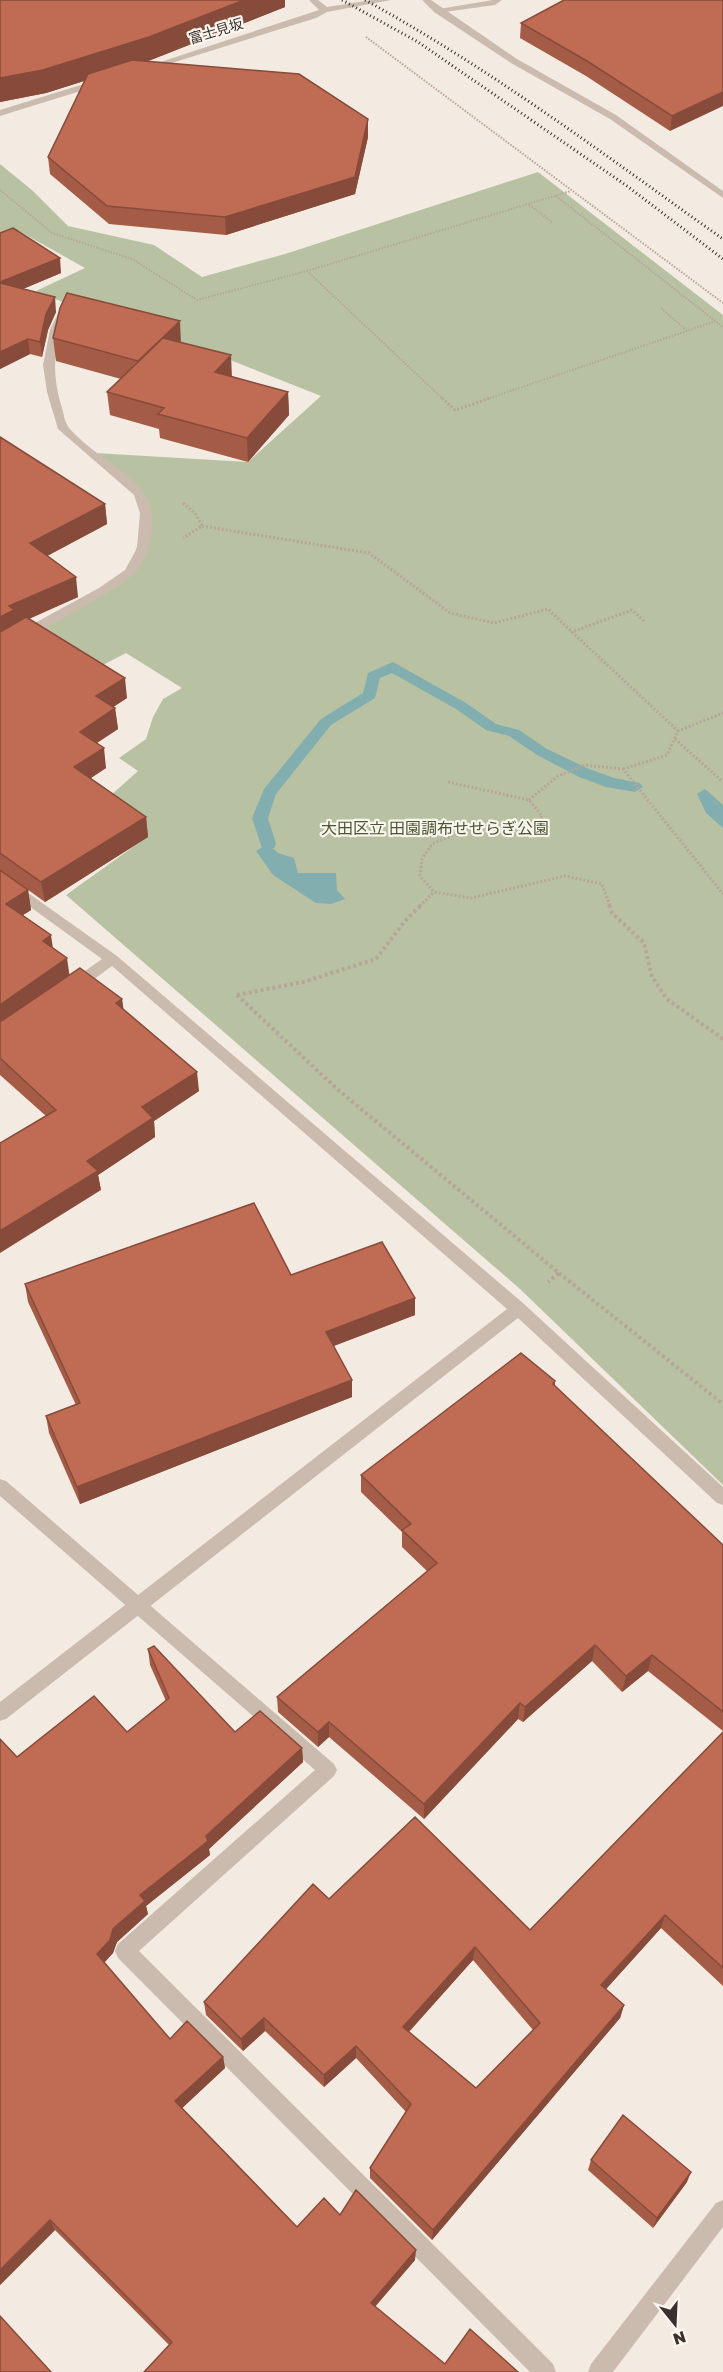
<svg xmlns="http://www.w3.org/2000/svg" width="723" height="2372" viewBox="0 0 723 2372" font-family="'Golos Text','Noto Sans JP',sans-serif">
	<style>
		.green { fill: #b8c2a2 }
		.water { fill: #82aeaf }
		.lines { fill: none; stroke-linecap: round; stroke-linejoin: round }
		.stream { fill: #82aeaf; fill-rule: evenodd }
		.path-far2 { stroke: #b7a598; stroke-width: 2; stroke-dasharray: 1.5 1.5; stroke-linecap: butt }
		.path-far1 { stroke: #b7a598; stroke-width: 3; stroke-dasharray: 2 2; stroke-linecap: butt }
		.path { stroke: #b7a598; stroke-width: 4; stroke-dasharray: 3 3; stroke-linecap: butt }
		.service { fill: #cbbbae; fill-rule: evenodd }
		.minor { fill: #cbbbae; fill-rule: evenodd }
		.tertiary { fill: #cbbbae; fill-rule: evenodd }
		.rail { stroke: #3a302c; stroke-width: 3; stroke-dasharray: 1 3; stroke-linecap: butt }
		.wall { fill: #a55c47; fill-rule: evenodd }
		.shaded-wall { fill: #864b3a }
		.building { fill: #c06b53; stroke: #864b3a; stroke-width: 1.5; fill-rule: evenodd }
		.labels { text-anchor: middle; stroke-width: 4.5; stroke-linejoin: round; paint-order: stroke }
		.far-street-label { font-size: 14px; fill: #3a302c; stroke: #faf5ef }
		.park-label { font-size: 16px; fill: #4a5731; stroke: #faf5ef }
	</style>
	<rect width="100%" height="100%" fill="#f3ebe2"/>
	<path class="green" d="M 0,164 L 33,191 L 68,226 L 154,245 L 202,277 L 285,254 L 538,172 L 723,315 L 723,1485 L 520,1289 L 66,895 L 147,837 L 101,804 L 138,771 L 119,758 L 146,739 L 153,717 L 163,699 L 182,688 L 126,653 L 101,666 L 38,626 L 130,572 L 146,513 L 139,494 L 95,453 L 248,462 L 321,396 L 195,346 L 124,327 L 36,291 L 85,268 L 19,231 L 0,239 Z"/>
	<path class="water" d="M 705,789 L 723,805 L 723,828 L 706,813 L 697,794 Z
		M 268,844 L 278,853 L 294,858 L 298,873 L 336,873 L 337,890 L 345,899 L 331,904 L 316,903 L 273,875 L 256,851 Z"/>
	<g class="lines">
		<path class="stream" d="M 393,662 L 466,703 L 496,724 L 519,730 L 547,749 L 589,769 L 614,778 L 640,783 L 643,787 L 635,792 L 606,787 L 579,777 L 537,755 L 509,736 L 486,730 L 456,709 L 392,673 L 380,678 L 375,698 L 331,725 L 276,794 L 268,818 L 276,844 L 274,848 L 262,848 L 252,818 L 264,789 L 321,719 L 363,693 L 368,673 Z"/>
		<path class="path-far2" d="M 366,37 L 723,303
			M 0,190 L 52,233 L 132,259 L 197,300 L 307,271 L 571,191
			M 556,196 L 723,327
			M 529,205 L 552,222
			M 307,271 L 443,399
			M 661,308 L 686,330
			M 487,399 L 716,321"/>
		<path class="path-far1" d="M 442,398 L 455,410 L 491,398
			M 183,503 L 195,513 L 202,526 L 183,538
			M 202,526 L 369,553 L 450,613 L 494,623 L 548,609 L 572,632
			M 644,621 L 632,610 L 572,632 L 678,731
			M 675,739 L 723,782
			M 623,769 L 667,755 L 678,731 L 723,713
			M 448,782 L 529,800 L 542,816 L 537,829 L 519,835 L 468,829 L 432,844 L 422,859 L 420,876 L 434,892 L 471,898 L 565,876 L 602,884 L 610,906
			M 529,800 L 558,776 L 585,765 L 623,769 L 723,894
			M 420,906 L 434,892"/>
		<path class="path" d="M 609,905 L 612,913 L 644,943 L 652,977 L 667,999 L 723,1039
			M 237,995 L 337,1089 L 559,1273 L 548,1282
			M 237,995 L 303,982 L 376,959 L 404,922 L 421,905
			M 559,1273 L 723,1404"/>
		<path class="service" d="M 493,0 L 502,0 L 495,5 L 437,13 L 433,10 Z
			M 0,1479 L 6,1481 L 334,1764 L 337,1770 L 334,1776 L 139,1951 L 553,2364 L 556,2372 L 530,2372 L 118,1958 L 115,1951 L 118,1944 L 315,1770 L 0,1496 Z"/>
		<path class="minor" d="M 309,0 L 318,0 L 327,7 L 372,0 L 391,0 L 327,12 L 316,18 L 146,71 L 139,69 L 319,10 Z
			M 100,79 L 104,82 L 103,84 L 0,116 L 0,110 Z
			M 64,308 L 69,311 C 53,346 51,371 62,408 C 64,415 65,424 70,429 C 90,452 124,468 143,492 C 160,513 151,555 135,573 C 125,585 16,646 0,651 L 0,642 L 99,588 L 125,570 L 137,548 L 140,513 L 134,495 L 58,429 L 47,392 L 43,365 L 50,330 L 59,311 Z
			M 0,873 L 117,956 L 524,1304 L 723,1487 L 723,1505 L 717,1503 L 518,1318 L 6,1719 L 0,1721 L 0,1702 L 507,1309 L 112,966 L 78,991 L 68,991 L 66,987 L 68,983 L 102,959 L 0,885 Z
			M 723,2200 L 723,2227 L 613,2372 L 588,2372 L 591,2364 L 716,2203 Z"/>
		<path class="tertiary" d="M 422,0 L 431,0 L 517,59 L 616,115 L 723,191 L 723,198 L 610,119 L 511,63 L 434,12 Z"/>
		<path class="rail" d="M 342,0 L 418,42 L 627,186 L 723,259
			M 365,0 C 491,69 606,156 723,239"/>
	</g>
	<path class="wall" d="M 0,0 L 285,7 L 148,61 L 368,137 L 355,194 L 226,235 L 109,224 L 50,174 L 48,157 L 84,81 L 46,93 L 0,102 Z
		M 723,0 L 670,131 L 586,76 L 520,38 L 521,23 Z
		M 0,233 L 61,273 L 23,289 L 56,312 L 48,330 L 42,357 L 30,354 L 0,369 Z
		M 53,338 L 181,342 L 232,377 L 288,392 L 289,415 L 248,462 L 160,438 L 159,429 L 110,415 L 107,392 L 121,379 L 56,361 Z
		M 0,437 L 105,504 L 107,524 L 47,556 L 78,597 L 29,619 L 127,698 L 113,707 L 115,708 L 118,729 L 96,743 L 106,768 L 91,778 L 146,817 L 148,837 L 45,902 L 10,877 L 28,890 L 31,910 L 23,915 L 53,948 L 69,975 L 122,999 L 123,1009 L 199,1091 L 154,1121 L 155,1137 L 98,1175 L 101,1190 L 46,1116 L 0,1075 Z
		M 291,1275 L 415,1298 L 415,1315 L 333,1346 L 352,1397 L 80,1504 L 49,1433 L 46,1416 L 76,1405 L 28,1302 L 25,1284 Z
		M 555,1381 L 555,1386 L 723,1545 L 723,1731 L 648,1671 L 622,1692 L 592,1661 L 523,1722 L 518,1719 L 424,1819 L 329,1737 L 318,1747 L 278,1712 L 277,1697 L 427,1571 L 402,1547 L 402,1532 L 361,1492 L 361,1475 Z
		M 148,1649 L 235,1732 L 302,1748 L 303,1762 L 209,1849 L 210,1855 L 146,1906 L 148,1914 L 117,1942 L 113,1953 L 104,1963 L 170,2039 L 223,2057 L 225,2068 L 182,2108 L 297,2227 L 340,2215 L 415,2260 L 375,2307 L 445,2364 L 169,2345 L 55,2230 L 0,2285 L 17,1757 L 127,1732 L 166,1701 L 150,1665 Z
		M 723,1732 L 723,1986 L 661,1928 L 606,1989 L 624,2005 L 620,2018 L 432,2240 L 370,2178 L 370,2168 L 406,2112 L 356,2058 L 324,2087 L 265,2031 L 243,2051 L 206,2015 L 204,2002 L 329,1899 L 530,1930 ZM 473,1960 L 533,2030 L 476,2088 L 409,2032 Z
		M 591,2160 L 687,2182 L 653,2228 L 588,2170 Z"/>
	<path class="shaded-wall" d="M 244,0 L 285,0 L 285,7 L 151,60 L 46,93 L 0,102 L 0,78 Z
		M 723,92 L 723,106 L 670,131 L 672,116 Z
		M 368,119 L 368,137 L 355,194 L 226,235 L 225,217 Z
		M 60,258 L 61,273 L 1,298 L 0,282 Z
		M 55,297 L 56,312 L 48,330 L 42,357 L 40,342 L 46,314 Z
		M 180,321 L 181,344 L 140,384 L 138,361 Z
		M 28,339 L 30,354 L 0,369 L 0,352 Z
		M 231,355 L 232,378 L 215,372 Z
		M 288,392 L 289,415 L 248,462 L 247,438 Z
		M 105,504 L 107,524 L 32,564 L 30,543 Z
		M 76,577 L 78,597 L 17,624 L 0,639 L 0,617 L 9,606 Z
		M 125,678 L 127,698 L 98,717 L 96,696 Z
		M 115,708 L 118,729 L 82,753 L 80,732 Z
		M 104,748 L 106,768 L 77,787 L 74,767 Z
		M 146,817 L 148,837 L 45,902 L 41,882 Z
		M 28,890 L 31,910 L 9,924 L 6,904 Z
		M 51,935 L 54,955 L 43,941 Z
		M 67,958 L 70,979 L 0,1027 L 0,1005 Z
		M 122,999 L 125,1019 L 116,1003 Z
		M 197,1072 L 199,1091 L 154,1121 L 155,1137 L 98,1175 L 101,1190 L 0,1253 L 0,1231 L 87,1161 L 142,1107 Z
		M 415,1298 L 415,1315 L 326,1349 L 326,1332 Z
		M 352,1380 L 352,1397 L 80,1504 L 77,1487 Z
		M 595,1645 L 592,1661 L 523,1722 L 525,1707 Z
		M 652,1655 L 648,1671 L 622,1692 L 626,1676 Z
		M 520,1703 L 518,1719 L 424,1819 L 424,1804 Z
		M 329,1722 L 329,1737 L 318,1747 L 318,1732 Z
		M 302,1748 L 303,1762 L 209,1849 L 210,1855 L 146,1906 L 148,1914 L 117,1942 L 113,1953 L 100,1967 L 97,1954 L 113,1929 L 140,1895 L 206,1836 Z
		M 665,1915 L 661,1928 L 598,1998 L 601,1985 Z
		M 475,1947 L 473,1960 L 402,2039 L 403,2027 Z
		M 624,2005 L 620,2018 L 432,2240 L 433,2230 Z
		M 264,2018 L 265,2031 L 243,2051 L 241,2039 Z
		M 356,2046 L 356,2058 L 324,2087 L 324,2075 Z
		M 223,2057 L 225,2068 L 178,2112 L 175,2101 Z
		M 691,2172 L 687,2182 L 653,2228 L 657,2218 Z
		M 50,2220 L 55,2230 L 0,2285 L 0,2270 Z
		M 416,2250 L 415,2260 L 370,2312 L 371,2303 Z"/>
	<path class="building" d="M 0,0 L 244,0 L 149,37 L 43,70 L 0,78 Z
		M 564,0 L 723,0 L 723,92 L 672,116 L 587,61 L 521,23 Z
		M 132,60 L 299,74 L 368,119 L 355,177 L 225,217 L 107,206 L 48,157 L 88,74 Z
		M 13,228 L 60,258 L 0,282 L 0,233 Z
		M 0,283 L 55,297 L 46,314 L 40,342 L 28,339 L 0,352 Z
		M 67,293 L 180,321 L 138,361 L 53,338 L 60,308 Z
		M 163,338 L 231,355 L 215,372 L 288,392 L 247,438 L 158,414 L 164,408 L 107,392 Z
		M 0,437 L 105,504 L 30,543 L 76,577 L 9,606 L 14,610 L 0,617 Z
		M 26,617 L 125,678 L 96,696 L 115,708 L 80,732 L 104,748 L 74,767 L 146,817 L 41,882 L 0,853 L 0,632 Z
		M 0,870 L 28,890 L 6,904 L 51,935 L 43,941 L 67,958 L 0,1005 Z
		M 80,968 L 122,999 L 116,1003 L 197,1072 L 142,1107 L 153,1118 L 87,1161 L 98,1171 L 0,1231 L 0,1143 L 56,1110 L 0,1058 L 0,1022 Z
		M 254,1203 L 291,1275 L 382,1242 L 415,1298 L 326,1332 L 352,1380 L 77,1487 L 46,1416 L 80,1403 L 25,1284 Z
		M 521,1353 L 555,1381 L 553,1384 L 723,1545 L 723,1712 L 652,1655 L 626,1676 L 595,1645 L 525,1707 L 520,1703 L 424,1804 L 329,1722 L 318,1732 L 277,1697 L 437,1563 L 402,1530 L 411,1524 L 361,1475 Z
		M 154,1646 L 235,1732 L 260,1711 L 302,1748 L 206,1836 L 208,1841 L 140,1895 L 145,1901 L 113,1929 L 110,1940 L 97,1954 L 170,2039 L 187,2021 L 223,2057 L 175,2101 L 297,2227 L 324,2198 L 340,2215 L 356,2190 L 416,2250 L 371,2303 L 445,2364 L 470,2329 L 518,2372 L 144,2372 L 172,2342 L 50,2220 L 0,2270 L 0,1739 L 17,1757 L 94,1696 L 127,1732 L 169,1698 L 148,1649 Z
		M 723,1732 L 723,1968 L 665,1915 L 601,1985 L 624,2005 L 433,2230 L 370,2168 L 411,2104 L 356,2046 L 324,2075 L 264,2018 L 241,2039 L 204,2002 L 313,1884 L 329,1899 L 415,1817 L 530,1930 ZM 475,1947 L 540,2023 L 476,2088 L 403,2027 Z
		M 623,2115 L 691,2172 L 657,2218 L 591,2160 Z
		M 0,2316 L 51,2372 L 0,2372 Z"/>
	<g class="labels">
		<g class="far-street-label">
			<text transform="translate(216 31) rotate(-17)" y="5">富士見坂</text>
		</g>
		<g class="park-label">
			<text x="435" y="834">大田区立 田園調布せせらぎ公園</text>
		</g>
	</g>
	<g transform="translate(675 2324) rotate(162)" stroke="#faf5ef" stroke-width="4.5" paint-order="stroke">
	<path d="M0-4.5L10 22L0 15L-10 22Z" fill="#3a302c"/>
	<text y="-9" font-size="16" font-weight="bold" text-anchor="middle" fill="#3a302c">N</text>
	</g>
</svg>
